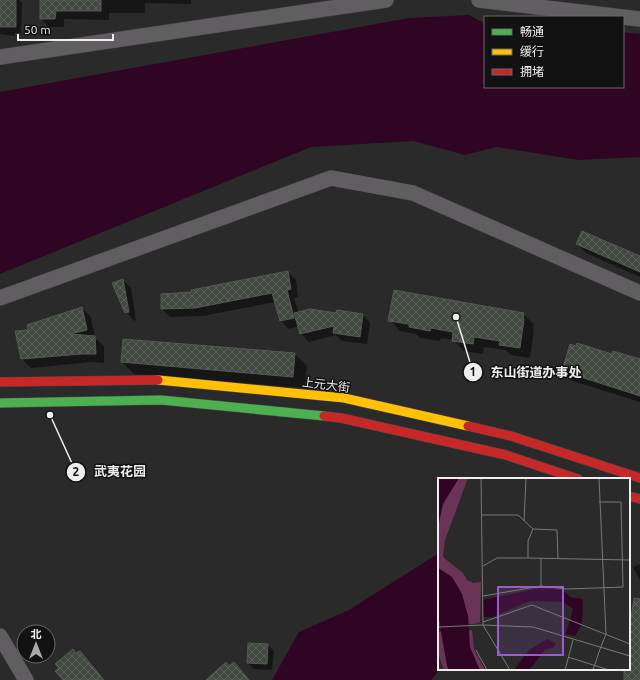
<svg xmlns="http://www.w3.org/2000/svg" width="640" height="680" viewBox="0 0 640 680" font-family="Ubuntu,'Noto Sans SC',sans-serif">
	<style>
		.water { fill: #2f0523 }
		.shadow { fill: #0007 }
		.building { fill: url(#building-cross-hatch); stroke: #575757 }
		.lines { fill: none; stroke-linecap: round; stroke-linejoin: round }
		.street-casing { stroke: #484748; stroke-width: 16 }
		.fast-casing { stroke: #484748; stroke-width: 10 }
		.slow-casing { stroke: #484748; stroke-width: 10 }
		.jam-casing { stroke: #484748; stroke-width: 10 }
		.street { stroke: #605e60; stroke-width: 15 }
		.fast { stroke: #4caf50; stroke-width: 9 }
		.slow { stroke: #ffc107; stroke-width: 9 }
		.jam { stroke: #c62828; stroke-width: 9 }
		.labels { text-anchor: middle; stroke-width: 3; stroke-linejoin: round; paint-order: stroke }
		.street-label { font-size: 12px; fill: #efedee; stroke: #131213 }
		.inset-road { fill: none; stroke: #797879; stroke-width: 1 }
		.view { fill: #985ccb; fill-opacity: 0.15; stroke: #985ccb; stroke-width: 2 }
		.inset-edge { fill: none; stroke: #efedee; stroke-width: 2 }
		.leader { fill: none; stroke: #efedee; stroke-width: 1.5 }
		.callout-dot { fill: #efedee; stroke: #131213; stroke-width: 1.5 }
		.mark-label { font-size: 12px; text-anchor: middle; font-weight: bold; fill: #111 }
		.callout-label { font-size: 13px; text-anchor: middle; font-weight: bold; fill: #efedee; stroke: #131213; stroke-width: 3; stroke-linejoin: round; paint-order: stroke }
	</style>
	<defs>
		<pattern id="building-cross-hatch" width="8" height="8" patternUnits="userSpaceOnUse"><rect width="8" height="8" fill="#40483f"/><path d="M0 0l8 8M0 8l8-8" fill="none" stroke="#5c635b"/></pattern>
	</defs>
	<rect width="100%" height="100%" fill="#2b2a2b"/>
	<path class="water" d="M 469,15 L 485,24 L 485,87 L 623,87 L 623,32 L 640,34 L 640,157 L 578,160 L 497,147 L 465,155 L 413,141 L 311,147 L 0,274 L 0,92 L 409,18 Z
		M 439,553 L 439,669 L 440,669 L 431,680 L 272,680 L 299,632 L 349,610 Z"/>
	<path class="shadow" d="M 0,0 L 19,0 L 22,3 L 21,33 L 15,33 L 15,36 L 0,34 Z
		M 41,0 L 191,0 L 191,4 L 145,3 L 145,13 L 109,13 L 109,20 L 64,19 L 64,27 L 49,27 L 41,19 Z
		M 577,244 L 640,257 L 640,277 L 586,253 Z
		M 288,272 L 296,280 L 298,297 L 294,298 L 299,313 L 363,315 L 370,323 L 367,344 L 342,341 L 336,335 L 309,342 L 301,334 L 299,326 L 289,329 L 281,321 L 275,302 L 203,316 L 170,317 L 162,309 L 162,295 L 193,293 Z
		M 123,280 L 131,288 L 136,320 L 134,321 L 126,312 Z
		M 82,308 L 91,317 L 95,338 L 104,346 L 104,363 L 92,362 L 31,368 L 22,359 Z
		M 523,314 L 534,324 L 533,329 L 534,330 L 530,358 L 511,355 L 506,350 L 484,347 L 483,354 L 464,351 L 453,340 L 441,338 L 440,341 L 420,338 L 416,334 L 400,331 L 390,320 Z
		M 123,340 L 295,354 L 307,366 L 305,388 L 134,374 L 122,362 Z
		M 612,355 L 640,360 L 640,402 L 573,381 L 563,370 Z
		M 640,564 L 640,580 L 633,567 Z
		M 268,645 L 274,651 L 272,670 L 254,669 L 248,663 Z"/>
	<path class="building" d="M 0,0 L 16,0 L 16,27 L 0,27 Z
		M 40,0 L 101,0 L 101,11 L 56,11 L 55,19 L 40,19 Z
		M 582,231 L 640,256 L 640,272 L 576,244 Z
		M 288,271 L 291,289 L 287,290 L 294,318 L 280,321 L 272,293 L 195,308 L 161,309 L 161,294 L 192,292 L 191,290 Z
		M 123,279 L 129,312 L 125,313 L 112,283 Z
		M 394,290 L 524,313 L 523,319 L 524,319 L 520,348 L 499,345 L 500,341 L 474,337 L 473,344 L 452,341 L 453,332 L 431,328 L 430,331 L 409,327 L 409,324 L 388,321 Z
		M 82,307 L 87,330 L 70,334 L 95,336 L 96,354 L 82,354 L 21,359 L 15,331 L 28,330 L 27,325 Z
		M 310,309 L 336,313 L 337,310 L 363,314 L 360,337 L 333,333 L 334,326 L 300,334 L 294,313 Z
		M 123,339 L 295,353 L 293,377 L 121,362 Z
		M 577,343 L 612,354 L 613,351 L 640,359 L 640,396 L 562,371 L 570,344 L 576,346 Z
		M 634,598 L 640,599 L 640,680 L 624,680 L 624,669 L 629,669 L 629,631 Z
		M 248,643 L 268,644 L 267,664 L 247,663 Z
		M 73,649 L 76,653 L 80,651 L 104,680 L 63,680 L 55,671 L 59,668 L 55,664 Z
		M 226,662 L 229,666 L 234,662 L 249,680 L 206,680 Z"/>
	<g class="lines">
		<g class="street-casing">
			<path id="street" d="M 479,0 L 640,19
				M 0,57 L 386,0
				M 0,298 L 331,178 L 413,193 L 640,293
				M 0,636 L 26,680"/>
		</g>
		<g class="fast-casing">
			<path id="fast" d="M 0,403 L 161,400 L 324,416"/>
		</g>
		<g class="slow-casing">
			<path id="slow" d="M 158,380 L 344,398 L 468,426"/>
		</g>
		<g class="jam-casing">
			<path id="jam" d="M 0,382 L 158,380
				M 324,416 L 341,418 L 506,455 L 578,479
				M 468,426 L 511,436 L 640,478
				M 629,496 L 640,499"/>
		</g>
		<use href="#street" class="street"/>
		<use href="#fast" class="fast"/>
		<use href="#slow" class="slow"/>
		<use href="#jam" class="jam"/>
	</g>
	<g class="labels">
		<g class="street-label">
			<text transform="translate(326 385) rotate(7)" y="4">上元大街</text>
		</g>
	</g>
	<g transform="translate(438 478)">
		<rect width="192" height="192" fill="#2b2a2b"/>
		<path d="M 0,0 L 30,0 L 7,62 L 5,77 L 6,80 L 25,95 L 29,102 L 35,105 L 43,104 L 42,144 L 36,146 L 0,147 ZM 34,152 L 36,171 L 47,192 L 6,192 L 0,175 L 0,154 Z" fill="#6a3457"/>
		<path d="M 0,0 L 21,0 L 5,26 L 0,49 ZM 0,90 L 14,99 L 24,116 L 30,138 L 32,169 L 42,192 L 11,192 L 9,188 L 0,136 ZM 102,110 L 125,112 L 132,119 L 145,121 L 144,146 L 137,158 L 128,156 L 135,131 L 125,124 L 92,123 L 54,139 L 45,139 L 45,122 ZM 109,161 L 118,165 L 116,169 L 107,172 L 91,192 L 76,192 L 91,172 Z" fill="#2f0523"/>
		<path class="inset-road" d="M 43,0 L 45,147 L 72,192M 161,0 L 168,156 L 162,171M 44,37 L 80,37 L 95,51 L 119,52 L 120,81M 86,43 L 88,0M 90,80 L 192,82M 103,80 L 103,108 L 129,111 L 185,109 L 183,24 L 161,24M 45,88 L 59,80 L 90,80 L 90,63 L 95,51M 45,118 L 103,108M 45,144 L 94,127 L 192,166M 0,149 L 45,147 L 95,149 L 192,178M 38,172 L 49,192M 130,179 L 171,192M 127,192 L 135,162M 155,192 L 162,171"/>
		<path class="view" d="M 60,109 L 125,109 L 125,177 L 60,177 Z"/>
		<rect width="192" height="192" class="inset-edge"/>
	</g>
	<path class="leader" d="M456 317L473 372M50 415L76 472"/>
	<g class="callout-dot">
		<circle cx="456" cy="317" r="4"/>
		<circle cx="50" cy="415" r="4"/>
		<circle cx="473" cy="372" r="10"/>
		<circle cx="76" cy="472" r="10"/>
	</g>
	<g class="mark-label">
		<text x="473" y="376">1</text>
		<text x="76" y="476">2</text>
	</g>
	<g class="callout-label">
		<text x="536" y="377">东山街道办事处</text>
		<text x="120" y="476">武夷花园</text>
	</g>
	<rect x="484" y="16" width="140" height="72" fill="#131213" stroke="#6b6a6b"/>
	<rect x="492" y="29" width="20" height="6" fill="#4caf50" stroke="#6b6a6b"/>
	<text x="520" y="36" font-size="12" fill="#efedee">畅通</text>
	<rect x="492" y="49" width="20" height="6" fill="#ffc107" stroke="#6b6a6b"/>
	<text x="520" y="56" font-size="12" fill="#efedee">缓行</text>
	<rect x="492" y="69" width="20" height="6" fill="#c62828" stroke="#6b6a6b"/>
	<text x="520" y="76" font-size="12" fill="#efedee">拥堵</text>
	<g transform="translate(36 644)"><circle r="19" fill="#131213" stroke="#6b6a6b"/>
	<path d="M0-3L7 15L0 10L-7 15Z" fill="#aaa9aa"/>
	<text y="-6" font-size="11" font-weight="bold" text-anchor="middle" fill="#efedee">北</text>
	</g>
	<path d="M18 34v6h95v-6" fill="none" stroke="#efedee" stroke-width="2"/>
	<text x="24" y="34" font-size="12" fill="#efedee" stroke="#131213" stroke-width="3" paint-order="stroke">50 m</text>
</svg>
